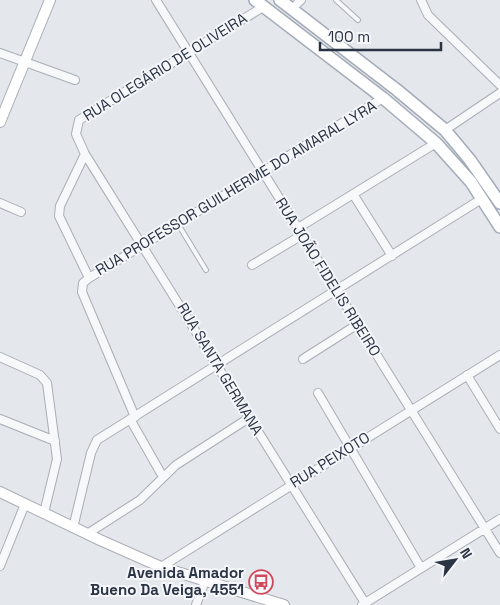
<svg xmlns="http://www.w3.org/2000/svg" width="500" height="605" viewBox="0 0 500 605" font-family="'Space Grotesk',sans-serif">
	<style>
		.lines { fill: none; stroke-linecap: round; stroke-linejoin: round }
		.lane-casing { stroke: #a9aeb7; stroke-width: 6 }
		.street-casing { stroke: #a9aeb7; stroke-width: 10 }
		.secondary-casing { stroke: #a9aeb7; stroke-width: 12 }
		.primary-casing { stroke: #a3abb8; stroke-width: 14 }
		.lane { stroke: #f7f8fa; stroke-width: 4 }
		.street { stroke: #f7f8fa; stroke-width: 8 }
		.secondary { stroke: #fff; stroke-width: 10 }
		.primary { stroke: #fff; stroke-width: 11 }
		.labels { text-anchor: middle; stroke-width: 4; stroke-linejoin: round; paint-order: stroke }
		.street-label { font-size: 15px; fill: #2b3445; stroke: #f4f6f9 }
		.poi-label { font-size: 15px; font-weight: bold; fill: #2b3445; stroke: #f4f6f9; text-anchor: end }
	</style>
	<rect width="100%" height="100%" fill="#e4e7ec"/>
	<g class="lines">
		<g class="lane-casing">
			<path id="lane" d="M 336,0 L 358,20
				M 178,224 L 206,270"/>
		</g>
		<g class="street-casing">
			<path id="street" d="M 156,0 L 500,553
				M 421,0 L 428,15 L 500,85
				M 263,7 L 79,120 L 76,134 L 85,154 L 365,603
				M 292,9 L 301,0
				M 0,53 L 75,80
				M 445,130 L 500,93
				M 85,154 L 60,206 L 59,216 L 89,278 L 83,283 L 82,292 L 135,417
				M 353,194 L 392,256
				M 0,203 L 21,212
				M 298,228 L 436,143
				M 252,265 L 302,235
				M 89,278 L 383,98
				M 0,357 L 40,375 L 47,383 L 57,459 L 44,513
				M 303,359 L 358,324
				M 467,375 L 500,429
				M 318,393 L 421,568
				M 0,419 L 55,441
				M 130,419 L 163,477
				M 73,528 L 91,453 L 97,440 L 483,198
				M 87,534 L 140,500 L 176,465 L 249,418
				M 0,566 L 25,504
				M 161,567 L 500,355
				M 196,605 L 205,581
				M 362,605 L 500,519"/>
		</g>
		<g class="secondary-casing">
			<path id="secondary" d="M 0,122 L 50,0
				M 0,492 L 100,540 L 161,567 L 284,605"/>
		</g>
		<g class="primary-casing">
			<path id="primary" d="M 255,0 L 383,98 L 436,143 L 471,182 L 500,227
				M 280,0 L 397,90 L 445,130 L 470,160 L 500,203"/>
		</g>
		<use href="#lane" class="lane"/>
		<use href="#street" class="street"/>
		<use href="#secondary" class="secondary"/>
		<use href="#primary" class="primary"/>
	</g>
	<defs>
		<g id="bus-ring" transform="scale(1.25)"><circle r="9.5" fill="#f4f6f9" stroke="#d1495b" stroke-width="1.5"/><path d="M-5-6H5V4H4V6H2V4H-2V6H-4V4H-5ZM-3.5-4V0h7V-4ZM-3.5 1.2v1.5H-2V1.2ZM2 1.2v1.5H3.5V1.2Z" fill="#d1495b"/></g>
	</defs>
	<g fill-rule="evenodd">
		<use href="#bus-ring" x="261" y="582"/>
	</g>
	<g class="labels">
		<g class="street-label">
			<text transform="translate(165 67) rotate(-32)" y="5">RUA OLEGÁRIO DE OLIVEIRA</text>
			<text transform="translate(236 188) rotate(-31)" y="5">RUA PROFESSOR GUILHERME DO AMARAL LYRA</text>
			<text transform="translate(328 277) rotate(58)" y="5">RUA JOÃO FIDELIS RIBEIRO</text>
			<text transform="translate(220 369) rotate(59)" y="5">RUA SANTA GERMANA</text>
			<text transform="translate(330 460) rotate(-32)" y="5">RUA PEIXOTO</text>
		</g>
		<g class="poi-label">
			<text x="244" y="578">Avenida Amador<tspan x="244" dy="17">Bueno Da Veiga, 4551</tspan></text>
		</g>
	</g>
	<g transform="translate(455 560) rotate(59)" stroke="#f4f6f9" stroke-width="4" paint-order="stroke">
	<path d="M0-4L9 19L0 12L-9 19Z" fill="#2b3445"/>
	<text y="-8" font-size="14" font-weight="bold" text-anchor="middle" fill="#2b3445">N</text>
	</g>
	<path d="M320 42v8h121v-8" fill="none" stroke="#2b3445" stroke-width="2.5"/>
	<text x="328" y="42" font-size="15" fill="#2b3445" stroke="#f4f6f9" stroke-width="4" paint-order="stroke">100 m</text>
</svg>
